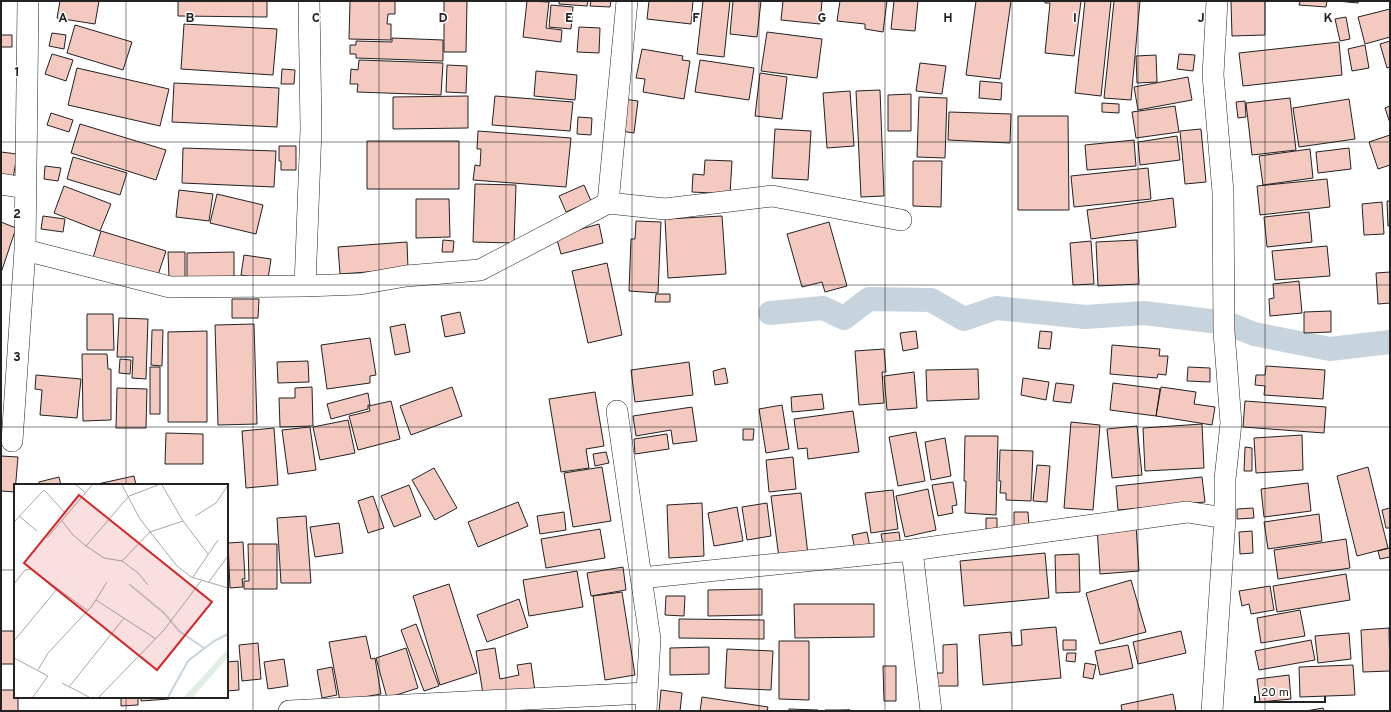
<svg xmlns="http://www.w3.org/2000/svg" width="1391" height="712" viewBox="0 0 1391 712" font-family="Overpass,sans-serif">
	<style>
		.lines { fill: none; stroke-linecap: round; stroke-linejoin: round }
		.canal { stroke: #c7d3dd; stroke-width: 24 }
		.building { fill: #f3c9c0; stroke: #222 }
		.street-casing { stroke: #222; stroke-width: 22 }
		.street { stroke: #fff; stroke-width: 21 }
		.grid { fill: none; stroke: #222; stroke-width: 1; stroke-opacity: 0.55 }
		.inset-river { fill: none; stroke: #c7d3dd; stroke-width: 2 }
		.inset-road { fill: none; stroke: #a7a7a7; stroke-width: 1 }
		.view { fill: #d62828; fill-opacity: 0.15; stroke: #d62828; stroke-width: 2 }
		.inset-edge { fill: none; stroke: #222; stroke-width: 2 }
		.grid-label { font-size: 13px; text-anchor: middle; font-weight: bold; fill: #222; stroke: #fff; stroke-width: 3; stroke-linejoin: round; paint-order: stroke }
	</style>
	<rect width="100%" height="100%" fill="#fff"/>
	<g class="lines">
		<path class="canal" d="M 770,313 L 823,308 L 844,318 L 869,299 L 931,300 L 964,319 L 996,308 L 1085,317 L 1144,313 L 1227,323 L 1254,334 L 1330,349 L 1390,342"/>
	</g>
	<path class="building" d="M 60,1 L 99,1 L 95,24 L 57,18 Z
		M 178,1 L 267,1 L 267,17 L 178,16 Z
		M 350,1 L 395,1 L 395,14 L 388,14 L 387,24 L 391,24 L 391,40 L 349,39 Z
		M 444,1 L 467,1 L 466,52 L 444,52 Z
		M 527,1 L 549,2 L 546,28 L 562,30 L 561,42 L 523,37 Z
		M 559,1 L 588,1 L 587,6 L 559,4 Z
		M 591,1 L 611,1 L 610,7 L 590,6 Z
		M 649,1 L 693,1 L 691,24 L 647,19 Z
		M 703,1 L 730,1 L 724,57 L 697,54 Z
		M 733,1 L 761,1 L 757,37 L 730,34 Z
		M 783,1 L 822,1 L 820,24 L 781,20 Z
		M 840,1 L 887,1 L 883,32 L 865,29 L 865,24 L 837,21 Z
		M 894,1 L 918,1 L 915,31 L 891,29 Z
		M 976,1 L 1011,1 L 1000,79 L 966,75 Z
		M 1045,1 L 1081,1 L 1074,56 L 1045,53 L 1050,3 L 1045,3 Z
		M 1085,1 L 1111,1 L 1101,96 L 1075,93 Z
		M 1114,1 L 1140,1 L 1131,100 L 1104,98 Z
		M 1231,1 L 1265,1 L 1265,35 L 1232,36 Z
		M 1300,1 L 1327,1 L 1326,7 L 1299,5 Z
		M 1337,1 L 1359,1 L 1358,3 Z
		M 551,5 L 573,7 L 571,29 L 549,27 Z
		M 1390,9 L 1390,37 L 1365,44 L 1358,17 Z
		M 1346,17 L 1350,39 L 1340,41 L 1335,19 Z
		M 184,24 L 277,29 L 273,75 L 181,69 Z
		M 75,25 L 132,42 L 123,70 L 67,53 Z
		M 579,27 L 600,28 L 599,53 L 577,52 Z
		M 767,32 L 822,39 L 817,78 L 761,71 Z
		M 52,33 L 66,35 L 64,49 L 49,46 Z
		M 1,35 L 12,35 L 12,47 L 1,47 Z
		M 392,38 L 443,40 L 443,61 L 356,58 L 356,54 L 350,54 L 350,45 L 356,45 L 356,41 L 392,42 Z
		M 1390,41 L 1390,67 L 1387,68 L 1380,44 Z
		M 1339,42 L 1342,75 L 1243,86 L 1239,53 Z
		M 1365,45 L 1369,68 L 1352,71 L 1348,49 Z
		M 642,49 L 683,56 L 682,60 L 690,61 L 684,99 L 643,92 L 645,79 L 636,78 Z
		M 52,54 L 73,60 L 66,81 L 45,74 Z
		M 1179,54 L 1195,55 L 1193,71 L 1177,69 Z
		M 1156,55 L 1157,82 L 1137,83 L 1136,56 Z
		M 359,60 L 443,63 L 441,95 L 357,92 L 358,84 L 350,84 L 351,69 L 358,70 Z
		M 700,60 L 754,68 L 749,100 L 695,92 Z
		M 920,63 L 946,66 L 942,94 L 916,91 Z
		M 447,65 L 467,66 L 466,93 L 446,92 Z
		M 77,68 L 169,89 L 160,126 L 68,105 Z
		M 282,69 L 295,70 L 294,84 L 281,84 Z
		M 536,71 L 577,75 L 575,100 L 534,96 Z
		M 760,73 L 787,77 L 782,119 L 755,116 Z
		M 1188,77 L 1192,100 L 1138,110 L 1134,87 Z
		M 980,81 L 1002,83 L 1001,100 L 979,98 Z
		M 174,83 L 279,88 L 277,127 L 172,122 Z
		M 880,90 L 884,196 L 861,197 L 856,91 Z
		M 850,91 L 854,146 L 827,148 L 823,93 Z
		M 911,94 L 911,131 L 888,131 L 888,95 Z
		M 468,96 L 468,128 L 393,129 L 393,97 Z
		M 495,96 L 573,102 L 570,131 L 492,125 Z
		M 919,97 L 947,98 L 945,158 L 917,157 Z
		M 1290,98 L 1296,150 L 1252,155 L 1246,103 Z
		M 624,99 L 638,101 L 634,133 L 621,131 Z
		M 1349,99 L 1355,139 L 1299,147 L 1293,108 Z
		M 1245,101 L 1246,117 L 1238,118 L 1236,102 Z
		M 1102,103 L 1119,104 L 1119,113 L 1102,112 Z
		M 1175,106 L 1179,132 L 1136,138 L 1132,112 Z
		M 1390,106 L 1390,123 L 1385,108 Z
		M 949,112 L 1011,114 L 1010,143 L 948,140 Z
		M 51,113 L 73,120 L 69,132 L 47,125 Z
		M 1018,116 L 1068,116 L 1069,210 L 1018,210 Z
		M 578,117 L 592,118 L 591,135 L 577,134 Z
		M 80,124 L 166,150 L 156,180 L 71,153 Z
		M 775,129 L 811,131 L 808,180 L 772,178 Z
		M 1201,129 L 1206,182 L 1185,184 L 1180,131 Z
		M 478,131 L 571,138 L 566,187 L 473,180 L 475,165 L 480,166 L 481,149 L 477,149 Z
		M 1390,135 L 1390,165 L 1378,169 L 1369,142 Z
		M 1177,136 L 1180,160 L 1140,165 L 1138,142 Z
		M 1134,140 L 1136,166 L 1087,170 L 1085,145 Z
		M 367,141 L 459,141 L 459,189 L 367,189 Z
		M 279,146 L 296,146 L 296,170 L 281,170 L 281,161 L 279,161 Z
		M 183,148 L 276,151 L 274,187 L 182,183 Z
		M 1349,148 L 1351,169 L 1318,173 L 1316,152 Z
		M 1310,149 L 1313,178 L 1263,185 L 1259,156 Z
		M 1,152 L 17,154 L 13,179 L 1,178 Z
		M 73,157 L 127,173 L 120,195 L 67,179 Z
		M 705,160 L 732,161 L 730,194 L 692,192 L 693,174 L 704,175 Z
		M 913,161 L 942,161 L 941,207 L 913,206 Z
		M 45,166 L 61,168 L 58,181 L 44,179 Z
		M 1148,168 L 1151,199 L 1074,207 L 1071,176 Z
		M 1327,179 L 1330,207 L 1260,215 L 1257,186 Z
		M 475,184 L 516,185 L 514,243 L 473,242 Z
		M 584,185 L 591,201 L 566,212 L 559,196 Z
		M 64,186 L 111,204 L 100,231 L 54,213 Z
		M 179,190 L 213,194 L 209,221 L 176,217 Z
		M 217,194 L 263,205 L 256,234 L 210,223 Z
		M 1173,198 L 1176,227 L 1091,239 L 1087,210 Z
		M 416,199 L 449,199 L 450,237 L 416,238 Z
		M 1387,201 L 1390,201 L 1390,226 L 1388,226 Z
		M 1382,202 L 1384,234 L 1364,235 L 1362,204 Z
		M 1309,212 L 1312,242 L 1267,247 L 1264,217 Z
		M 43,216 L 65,219 L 63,232 L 41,229 Z
		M 722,216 L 726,274 L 668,278 L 665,219 Z
		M 636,221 L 661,222 L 658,293 L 629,291 L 631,239 L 635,239 Z
		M 1,222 L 16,228 L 1,273 Z
		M 829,222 L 847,286 L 825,292 L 822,282 L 802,287 L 787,234 Z
		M 599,224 L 603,243 L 561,254 L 556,236 Z
		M 101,231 L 166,251 L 157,278 L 93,258 Z
		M 443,240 L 454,241 L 453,252 L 442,252 Z
		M 1137,240 L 1139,284 L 1098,286 L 1096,242 Z
		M 1091,241 L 1094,284 L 1073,285 L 1070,243 Z
		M 407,242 L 408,269 L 340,274 L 338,247 Z
		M 1327,246 L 1330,276 L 1275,280 L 1272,251 Z
		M 168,252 L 185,252 L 185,277 L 169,278 Z
		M 234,252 L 234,278 L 187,278 L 187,253 Z
		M 244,255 L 271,259 L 268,279 L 241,275 Z
		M 607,263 L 622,335 L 588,343 L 572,271 Z
		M 1390,272 L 1390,303 L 1378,304 L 1376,273 Z
		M 1299,281 L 1302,313 L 1270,316 L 1269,299 L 1274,298 L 1273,284 Z
		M 656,294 L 670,294 L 670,302 L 655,302 Z
		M 232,299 L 259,299 L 258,318 L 232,318 Z
		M 1331,311 L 1331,332 L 1304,333 L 1304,312 Z
		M 460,312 L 465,333 L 445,337 L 441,316 Z
		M 87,314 L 113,314 L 114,350 L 87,350 Z
		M 119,318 L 148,319 L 146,379 L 132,378 L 133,357 L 117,357 Z
		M 254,324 L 257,424 L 218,425 L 215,325 Z
		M 405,324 L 410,352 L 395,355 L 390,327 Z
		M 152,330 L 163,330 L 162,366 L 151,365 Z
		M 207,331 L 207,422 L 168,422 L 168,332 Z
		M 916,331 L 918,348 L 903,351 L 900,333 Z
		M 1040,331 L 1052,332 L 1050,349 L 1038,348 Z
		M 370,338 L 376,375 L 370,376 L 370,383 L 327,389 L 321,345 Z
		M 1112,345 L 1160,349 L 1159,356 L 1168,356 L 1166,375 L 1158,374 L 1157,378 L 1110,374 Z
		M 884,349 L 886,372 L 882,372 L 884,403 L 859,405 L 855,351 Z
		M 82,354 L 107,354 L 108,369 L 111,369 L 111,420 L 83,421 Z
		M 120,359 L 131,360 L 130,374 L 119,373 Z
		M 308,361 L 309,382 L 278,383 L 277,362 Z
		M 689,362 L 693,395 L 635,402 L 631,370 Z
		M 1266,366 L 1325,370 L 1323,399 L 1264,395 L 1265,386 L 1255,385 L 1256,375 L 1265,375 Z
		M 150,367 L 160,367 L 160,414 L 150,414 Z
		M 1188,367 L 1210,368 L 1210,382 L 1187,381 Z
		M 725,368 L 728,383 L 715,385 L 713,371 Z
		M 978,369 L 979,399 L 927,401 L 926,370 Z
		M 914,372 L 917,408 L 887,410 L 884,376 Z
		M 36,375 L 81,379 L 77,418 L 40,415 L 42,390 L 35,389 Z
		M 1023,378 L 1049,382 L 1046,400 L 1021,395 Z
		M 1056,383 L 1074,385 L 1071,403 L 1053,401 Z
		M 1113,383 L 1160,389 L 1156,416 L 1110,410 Z
		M 312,387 L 313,426 L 280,427 L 279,398 L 295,398 L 295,388 Z
		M 452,387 L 462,416 L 411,435 L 400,406 Z
		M 1161,387 L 1196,392 L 1194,404 L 1215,407 L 1212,425 L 1156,416 Z
		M 117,388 L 147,389 L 146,428 L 116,428 Z
		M 595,392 L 604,446 L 586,449 L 589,468 L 561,472 L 549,399 Z
		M 368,393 L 370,405 L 368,405 L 368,409 L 331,419 L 327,404 Z
		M 822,394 L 824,409 L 792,412 L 791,397 Z
		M 391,401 L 400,439 L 358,450 L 349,416 L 370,411 L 369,406 Z
		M 1245,401 L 1326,407 L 1324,433 L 1243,427 Z
		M 782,405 L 789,449 L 766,453 L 759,409 Z
		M 692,407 L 697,441 L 673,444 L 671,430 L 636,436 L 633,416 Z
		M 853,411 L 859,452 L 808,459 L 807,448 L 798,449 L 794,419 Z
		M 348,420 L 355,453 L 320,460 L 313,427 Z
		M 1071,422 L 1100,425 L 1093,510 L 1064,508 Z
		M 1202,424 L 1204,468 L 1145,471 L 1143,428 Z
		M 1137,426 L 1142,475 L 1112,478 L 1107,429 Z
		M 310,427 L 316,470 L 288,474 L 282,430 Z
		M 274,428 L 278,485 L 246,488 L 242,431 Z
		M 743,429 L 754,429 L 753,440 L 743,440 Z
		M 916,432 L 925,481 L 898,486 L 889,437 Z
		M 166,433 L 203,434 L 203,464 L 165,464 Z
		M 667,434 L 669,449 L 635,454 L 634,439 Z
		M 1302,435 L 1303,470 L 1256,473 L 1254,438 Z
		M 965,436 L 998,436 L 996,515 L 965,513 L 966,481 L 964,481 Z
		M 945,438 L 951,476 L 931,480 L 925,442 Z
		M 1245,447 L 1252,448 L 1252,471 L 1244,471 Z
		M 1000,450 L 1033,451 L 1031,501 L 1006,500 L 1006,493 L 1000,493 L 1001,481 L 999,481 Z
		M 606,452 L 609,463 L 595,466 L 593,454 Z
		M 1,456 L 18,457 L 15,492 L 1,491 Z
		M 793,457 L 796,489 L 769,492 L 766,460 Z
		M 1037,465 L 1050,466 L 1047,502 L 1033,501 Z
		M 602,467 L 611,521 L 573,527 L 564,473 Z
		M 1368,467 L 1388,548 L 1357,556 L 1337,476 Z
		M 434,468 L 457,508 L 435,520 L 412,480 Z
		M 134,476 L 136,485 L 93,485 Z
		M 59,477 L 61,485 L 39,485 L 39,482 Z
		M 1202,477 L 1205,502 L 1118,510 L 1116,486 Z
		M 953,482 L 957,505 L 952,506 L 953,513 L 938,516 L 932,485 Z
		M 1308,483 L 1311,511 L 1264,517 L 1261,489 Z
		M 409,485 L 421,516 L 394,527 L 381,496 Z
		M 928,489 L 936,530 L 905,537 L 896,496 Z
		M 893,490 L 898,529 L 871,533 L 865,493 Z
		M 801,493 L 808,555 L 779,558 L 771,496 Z
		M 373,496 L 384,528 L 368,533 L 358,501 Z
		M 518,502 L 528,526 L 478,547 L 468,522 Z
		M 702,503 L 704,556 L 669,558 L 667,505 Z
		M 767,503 L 771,536 L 747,540 L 742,507 Z
		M 737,507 L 743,541 L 714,546 L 708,513 Z
		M 1253,508 L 1254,518 L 1237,519 L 1237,509 Z
		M 1390,508 L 1390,528 L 1386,528 L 1382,510 Z
		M 564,512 L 566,530 L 540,534 L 537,516 Z
		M 1014,512 L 1028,512 L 1029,526 L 1014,527 Z
		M 1319,514 L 1322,541 L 1268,549 L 1264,522 Z
		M 306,516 L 311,583 L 281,583 L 277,518 Z
		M 986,518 L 997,518 L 997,533 L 986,533 Z
		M 339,523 L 343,553 L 315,557 L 310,527 Z
		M 1136,525 L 1139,571 L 1100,574 L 1097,527 Z
		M 600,529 L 605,558 L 546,568 L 541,539 Z
		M 1252,531 L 1253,553 L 1240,554 L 1239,532 Z
		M 867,532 L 870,547 L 855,550 L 852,535 Z
		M 899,532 L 901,547 L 884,550 L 881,534 Z
		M 1346,539 L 1350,568 L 1278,579 L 1274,550 Z
		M 243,542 L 245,579 L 242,579 L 243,587 L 230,588 L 228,543 Z
		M 248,544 L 277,544 L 277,589 L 244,589 L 244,581 L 249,581 Z
		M 1390,548 L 1390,557 L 1380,559 L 1378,551 Z
		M 1045,553 L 1049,598 L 964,606 L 960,561 Z
		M 1079,554 L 1080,592 L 1056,593 L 1055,555 Z
		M 623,567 L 626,590 L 591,596 L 587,573 Z
		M 577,571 L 583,607 L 529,616 L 523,580 Z
		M 1346,574 L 1350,600 L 1277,612 L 1273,586 Z
		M 1131,580 L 1146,632 L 1100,644 L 1086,593 Z
		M 449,584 L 477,673 L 440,685 L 413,596 Z
		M 1270,586 L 1274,610 L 1251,614 L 1249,604 L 1242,606 L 1239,591 Z
		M 762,589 L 762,615 L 708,616 L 708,590 Z
		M 622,592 L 635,675 L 605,680 L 593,596 Z
		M 666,596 L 685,596 L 684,616 L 665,615 Z
		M 519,599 L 528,627 L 487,642 L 477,615 Z
		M 794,604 L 874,604 L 874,637 L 795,638 Z
		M 1300,610 L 1305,636 L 1261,643 L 1257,618 Z
		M 679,619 L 764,620 L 764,639 L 679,638 Z
		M 416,624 L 439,686 L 424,691 L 401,630 Z
		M 1056,627 L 1061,678 L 983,685 L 979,635 L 1011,632 L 1012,646 L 1022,645 L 1021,630 Z
		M 1389,628 L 1390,671 L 1363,672 L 1361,630 Z
		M 1,631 L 15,631 L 15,664 L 1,664 Z
		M 1181,631 L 1186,653 L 1138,664 L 1133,642 Z
		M 1349,633 L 1351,659 L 1318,663 L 1315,636 Z
		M 366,636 L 371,659 L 375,658 L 381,694 L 340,701 L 329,642 Z
		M 1063,640 L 1076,640 L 1076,650 L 1063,650 Z
		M 1311,640 L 1315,660 L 1259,670 L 1255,651 Z
		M 779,641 L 809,641 L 809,700 L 779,699 Z
		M 258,643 L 261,679 L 242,681 L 239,645 Z
		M 957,644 L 958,686 L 936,686 L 936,673 L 943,673 L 943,645 Z
		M 1128,645 L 1133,668 L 1100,675 L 1095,651 Z
		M 709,647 L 709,674 L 670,675 L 670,648 Z
		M 406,648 L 418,688 L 387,698 L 376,658 Z
		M 495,648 L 500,679 L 519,675 L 517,665 L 531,663 L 535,692 L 484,700 L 476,651 Z
		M 727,649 L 773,651 L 771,690 L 725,688 Z
		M 1067,653 L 1076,653 L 1075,662 L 1066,661 Z
		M 284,659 L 288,686 L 268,689 L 264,662 Z
		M 238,661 L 239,690 L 227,691 L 227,662 Z
		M 1085,663 L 1096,665 L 1093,679 L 1083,677 Z
		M 1353,665 L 1355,695 L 1300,697 L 1299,667 Z
		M 883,666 L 896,666 L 896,701 L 884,701 Z
		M 332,667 L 337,695 L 322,698 L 317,670 Z
		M 1289,675 L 1291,699 L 1260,702 L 1257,679 Z
		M 1,690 L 15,690 L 15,697 L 18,697 L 18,711 L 1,711 Z
		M 661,690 L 682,693 L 680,711 L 659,711 Z
		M 1173,694 L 1176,711 L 1122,711 L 1121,705 Z
		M 121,697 L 138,697 L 138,705 L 121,706 Z
		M 141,697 L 169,697 L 169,699 L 141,701 Z
		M 702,697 L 768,707 L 767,711 L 700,711 Z
		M 1323,708 L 1324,711 L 1306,711 Z
		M 789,709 L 818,710 L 818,711 L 789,711 Z
		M 825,710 L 850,710 L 825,711 Z"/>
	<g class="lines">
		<g class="street-casing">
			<path id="street" d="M 1,184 L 25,188
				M 608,203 L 627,1
				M 25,250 L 170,287 L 305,286 L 311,129 L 309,1
				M 305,286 L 360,284 L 406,276 L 480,270 L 608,203 L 665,209 L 772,196 L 901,220
				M 617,411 L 650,639 L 646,711
				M 12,441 L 25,250 L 28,1
				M 912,550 L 931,711
				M 641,578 L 912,550 L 1187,512 L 1225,518
				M 289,711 L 646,693
				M 1212,711 L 1225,518 L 1225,479 L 1231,423 L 1224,332 L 1223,192 L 1213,75 L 1217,1"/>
		</g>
		<use href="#street" class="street"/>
	</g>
	<path class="grid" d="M 126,1 L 126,485M 253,1 L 253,711M 379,1 L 379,711M 506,1 L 506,711M 632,1 L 632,711M 759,1 L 759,711M 885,1 L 885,711M 1012,1 L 1012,711M 1138,1 L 1138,711M 1265,1 L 1265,711M 1,142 L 1390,142M 1,285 L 1390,285M 1,427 L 1390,427M 1,570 L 15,570M 227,570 L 1390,570M 126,697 L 126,711"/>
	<g transform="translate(14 484)">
		<rect width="214" height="214" fill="#fff"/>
		<path d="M 214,165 L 214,173 L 179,213 L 170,213 Z" fill="#e0efe3"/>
		<path class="inset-river" d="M 115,100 L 150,129 L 165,147 L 190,164M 154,213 L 174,177 L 200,157 L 214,150"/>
		<path class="inset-road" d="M 62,1 L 72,9M 108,1 L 126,35 L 163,82 L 177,93 L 214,104M 148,1 L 169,37 L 194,70M 5,32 L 23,47M 181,32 L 202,19 L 214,1M 48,37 L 59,51 L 72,62 L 115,12 L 144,1M 0,38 L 30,6 L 53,31M 33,54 L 78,1M 72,62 L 90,74 L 108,77 L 124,89 L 134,101M 108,77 L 136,48 L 169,37M 179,93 L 204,56M 194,99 L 214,72M 0,100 L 11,86 L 17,85 L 74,127M 82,116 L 142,155M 0,157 L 43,105M 0,174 L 34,192 L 19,213M 24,186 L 34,169 L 78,122 L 93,98M 48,199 L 75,213M 55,203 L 110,134M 85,213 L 150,146 L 187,97"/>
		<path class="view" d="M 65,11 L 198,118 L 143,186 L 10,79 Z"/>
		<rect width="214" height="214" class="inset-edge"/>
	</g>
	<g class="grid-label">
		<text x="63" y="22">A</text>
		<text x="190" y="22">B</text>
		<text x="316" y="22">C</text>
		<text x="443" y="22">D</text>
		<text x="569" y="22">E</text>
		<text x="696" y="22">F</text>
		<text x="822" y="22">G</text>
		<text x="948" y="22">H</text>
		<text x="1075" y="22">I</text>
		<text x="1201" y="22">J</text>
		<text x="1328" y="22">K</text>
		<text x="17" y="76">1</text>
		<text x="17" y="218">2</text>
		<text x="17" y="361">3</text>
	</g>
	<rect width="1391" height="712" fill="none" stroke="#222222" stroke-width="4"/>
	<path d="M1255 696v6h70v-6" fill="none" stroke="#222222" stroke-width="2"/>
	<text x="1261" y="696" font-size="12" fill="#222222" stroke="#ffffff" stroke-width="3" paint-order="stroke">20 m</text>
</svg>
